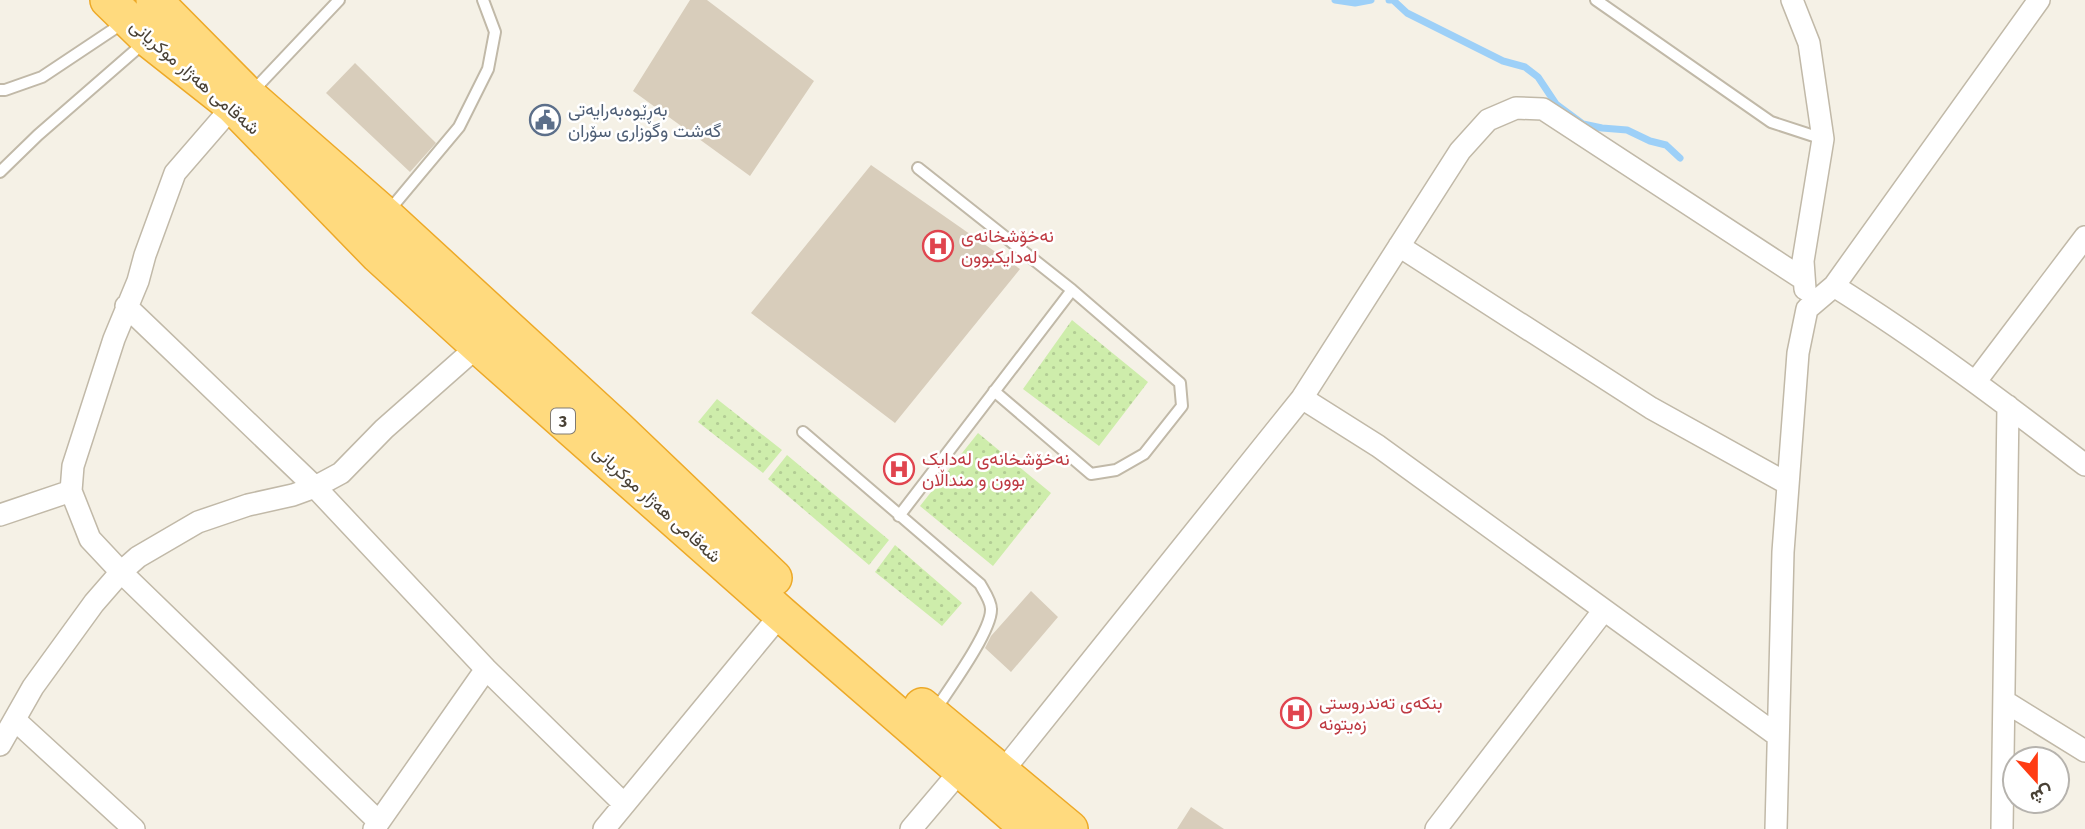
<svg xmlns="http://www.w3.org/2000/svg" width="2085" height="829" viewBox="0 0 2085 829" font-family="'Fira Sans',Vazirmatn,sans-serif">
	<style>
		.park { fill: url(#park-dots) }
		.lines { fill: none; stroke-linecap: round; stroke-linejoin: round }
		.stream { stroke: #9dd0f8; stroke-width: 7 }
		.building { fill: #d8cdbb }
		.service-casing { stroke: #c1b9a8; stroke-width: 14 }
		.minor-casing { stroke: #c1b9a8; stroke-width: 24 }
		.trunk-casing { stroke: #eda928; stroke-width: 38 }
		.service { stroke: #fff; stroke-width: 10 }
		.minor { stroke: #fff; stroke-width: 21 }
		.trunk { stroke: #ffda7e; stroke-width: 35 }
		.labels { text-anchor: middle; stroke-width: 5; stroke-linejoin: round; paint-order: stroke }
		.shield { fill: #fff; stroke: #807a72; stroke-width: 2 }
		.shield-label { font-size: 16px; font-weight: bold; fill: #494135 }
		.street-label { font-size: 18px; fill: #494135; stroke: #fff }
		.service-label { font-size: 18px; fill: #4e5e75; stroke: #fff; text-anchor: start }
		.health-label { font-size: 18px; fill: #be3a42; stroke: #fff; text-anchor: start }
	</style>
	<defs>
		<pattern id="park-dots" width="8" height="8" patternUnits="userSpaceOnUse" patternTransform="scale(1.75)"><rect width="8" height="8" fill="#ceedab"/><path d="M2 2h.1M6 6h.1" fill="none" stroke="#b2cc94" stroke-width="1.8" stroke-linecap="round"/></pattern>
	</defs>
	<rect width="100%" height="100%" fill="#f5f1e6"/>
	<path class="park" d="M 1072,320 L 1148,382 L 1099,446 L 1023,389 Z
		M 717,399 L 782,450 L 763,473 L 698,422 Z
		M 978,433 L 1051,493 L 993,566 L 920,506 Z
		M 787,455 L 889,540 L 869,565 L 768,479 Z
		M 895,545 L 962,603 L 942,626 L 875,572 Z"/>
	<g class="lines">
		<path class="stream" d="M 1335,0 L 1355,3 L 1371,0
			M 1389,0 L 1393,0 L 1407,13 L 1503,61 L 1525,67 L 1538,77 L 1556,104 L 1583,124 L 1602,128 L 1627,130 L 1650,141 L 1666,145 L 1680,158"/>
	</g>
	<path class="building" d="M 690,0 L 707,0 L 814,81 L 750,176 L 633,91 Z
		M 355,63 L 436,143 L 410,172 L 326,93 Z
		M 871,165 L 1020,269 L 895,423 L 751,313 Z
		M 1031,591 L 1058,617 L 1011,672 L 985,648 L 991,636 Z
		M 1191,807 L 1224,829 L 1177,829 Z"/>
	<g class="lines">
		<g class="service-casing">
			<path id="service" d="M 1596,0 L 1771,122 L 1823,139
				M 0,90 L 5,90 L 42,77 L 123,23
				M 252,92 L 339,0
				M 918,168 L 1072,290 L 1180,383 L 1182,406 L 1144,454 L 1116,470 L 1091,474 L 994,391
				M 0,172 L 38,135 L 146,41
				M 387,213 L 459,127 L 488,69 L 495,32 L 483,0
				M 803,432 L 980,584 C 984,591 991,601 991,609 C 992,631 947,692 934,712
				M 899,516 L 1072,290"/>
		</g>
		<g class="minor-casing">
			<path id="minor" d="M 1792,0 L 1809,43 L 1823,139 L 1803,261 L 1805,289
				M 233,106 L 175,173 L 145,255 L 138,281 L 114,339 L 73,466 L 71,491 L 90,539 L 121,572 L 379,822
				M 1399,246 L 1651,408 L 1788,484
				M 1834,286 C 1922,341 2003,402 2085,465
				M 126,306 L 315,487 L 486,669 L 624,804
				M 1976,381 L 2085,237
				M 1302,398 L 1460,151 L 1488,120 L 1516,108 L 1543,109 L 1803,279
				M 0,515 L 71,491
				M 2004,701 L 2085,751
				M 15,720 L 134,829
				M 0,745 L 33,687 L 94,603 L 121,572 L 138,557 L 198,522 L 248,505 L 293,495 L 315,487 L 341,473 L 384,429 L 478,346
				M 1002,772 L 1302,398 L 1378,446 L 1778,736
				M 374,829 L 486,669
				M 604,829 L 781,614
				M 911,829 L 961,770
				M 1436,829 L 1604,610
				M 1776,829 L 1783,552 L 1798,353 L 1807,309 L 1834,286 L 2039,0
				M 2002,829 L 2008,406"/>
		</g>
		<g class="trunk-casing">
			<path id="trunk" d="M 108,0 L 148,39 L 233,106 L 378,255 L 478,346 L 781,614 L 1029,829
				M 154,0 L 249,96 L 385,215 L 618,429 L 774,578
				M 922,706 L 1070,829"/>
		</g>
		<use href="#service" class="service"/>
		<use href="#minor" class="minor"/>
		<use href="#trunk" class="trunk"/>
	</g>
	<defs>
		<g id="civic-ring" transform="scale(1.575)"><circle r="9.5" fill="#fff" stroke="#5c6f8a" stroke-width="1.5"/><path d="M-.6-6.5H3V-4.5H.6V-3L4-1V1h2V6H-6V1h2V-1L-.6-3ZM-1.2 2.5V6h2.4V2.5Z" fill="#5c6f8a"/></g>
		<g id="hospital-ring" transform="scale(1.575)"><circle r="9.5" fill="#fff" stroke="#e0444e" stroke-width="1.5"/><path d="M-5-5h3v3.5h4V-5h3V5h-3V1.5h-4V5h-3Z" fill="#e0444e"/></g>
	</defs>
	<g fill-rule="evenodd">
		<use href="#civic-ring" x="545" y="120"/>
		<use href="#hospital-ring" x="938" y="246"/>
		<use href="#hospital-ring" x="899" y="469"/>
		<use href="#hospital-ring" x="1296" y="713"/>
	</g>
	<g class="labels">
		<rect class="shield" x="551" y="408.5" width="24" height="25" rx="5"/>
		<g class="shield-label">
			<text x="563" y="427">3</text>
		</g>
		<g class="street-label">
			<text transform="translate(195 77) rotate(41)" y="6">شەقامی ھەژار موکریانی</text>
			<text transform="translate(657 504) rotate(42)" y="6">شەقامی ھەژار موکریانی</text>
		</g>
		<g class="service-label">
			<text x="568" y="116">بەڕێوەبەرایەتی<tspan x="568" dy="21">گەشت وگوزاری سۆران</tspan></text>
		</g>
		<g class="health-label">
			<text x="961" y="242">نەخۆشخانەی<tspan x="961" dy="21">لەدایکبوون</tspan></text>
			<text x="922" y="465">نەخۆشخانەی لەدایک<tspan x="922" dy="21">بوون و منداڵان</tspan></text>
			<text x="1319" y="709">بنکەی تەندروستی<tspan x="1319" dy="21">زەیتونە</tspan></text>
		</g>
	</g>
	<g transform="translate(2036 780) rotate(159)"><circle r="33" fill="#ffffff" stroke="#b6b3ae" stroke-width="2"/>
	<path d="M0-5L12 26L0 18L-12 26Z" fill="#ff3c13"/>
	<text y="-10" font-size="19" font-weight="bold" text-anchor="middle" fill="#494135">ش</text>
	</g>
</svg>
